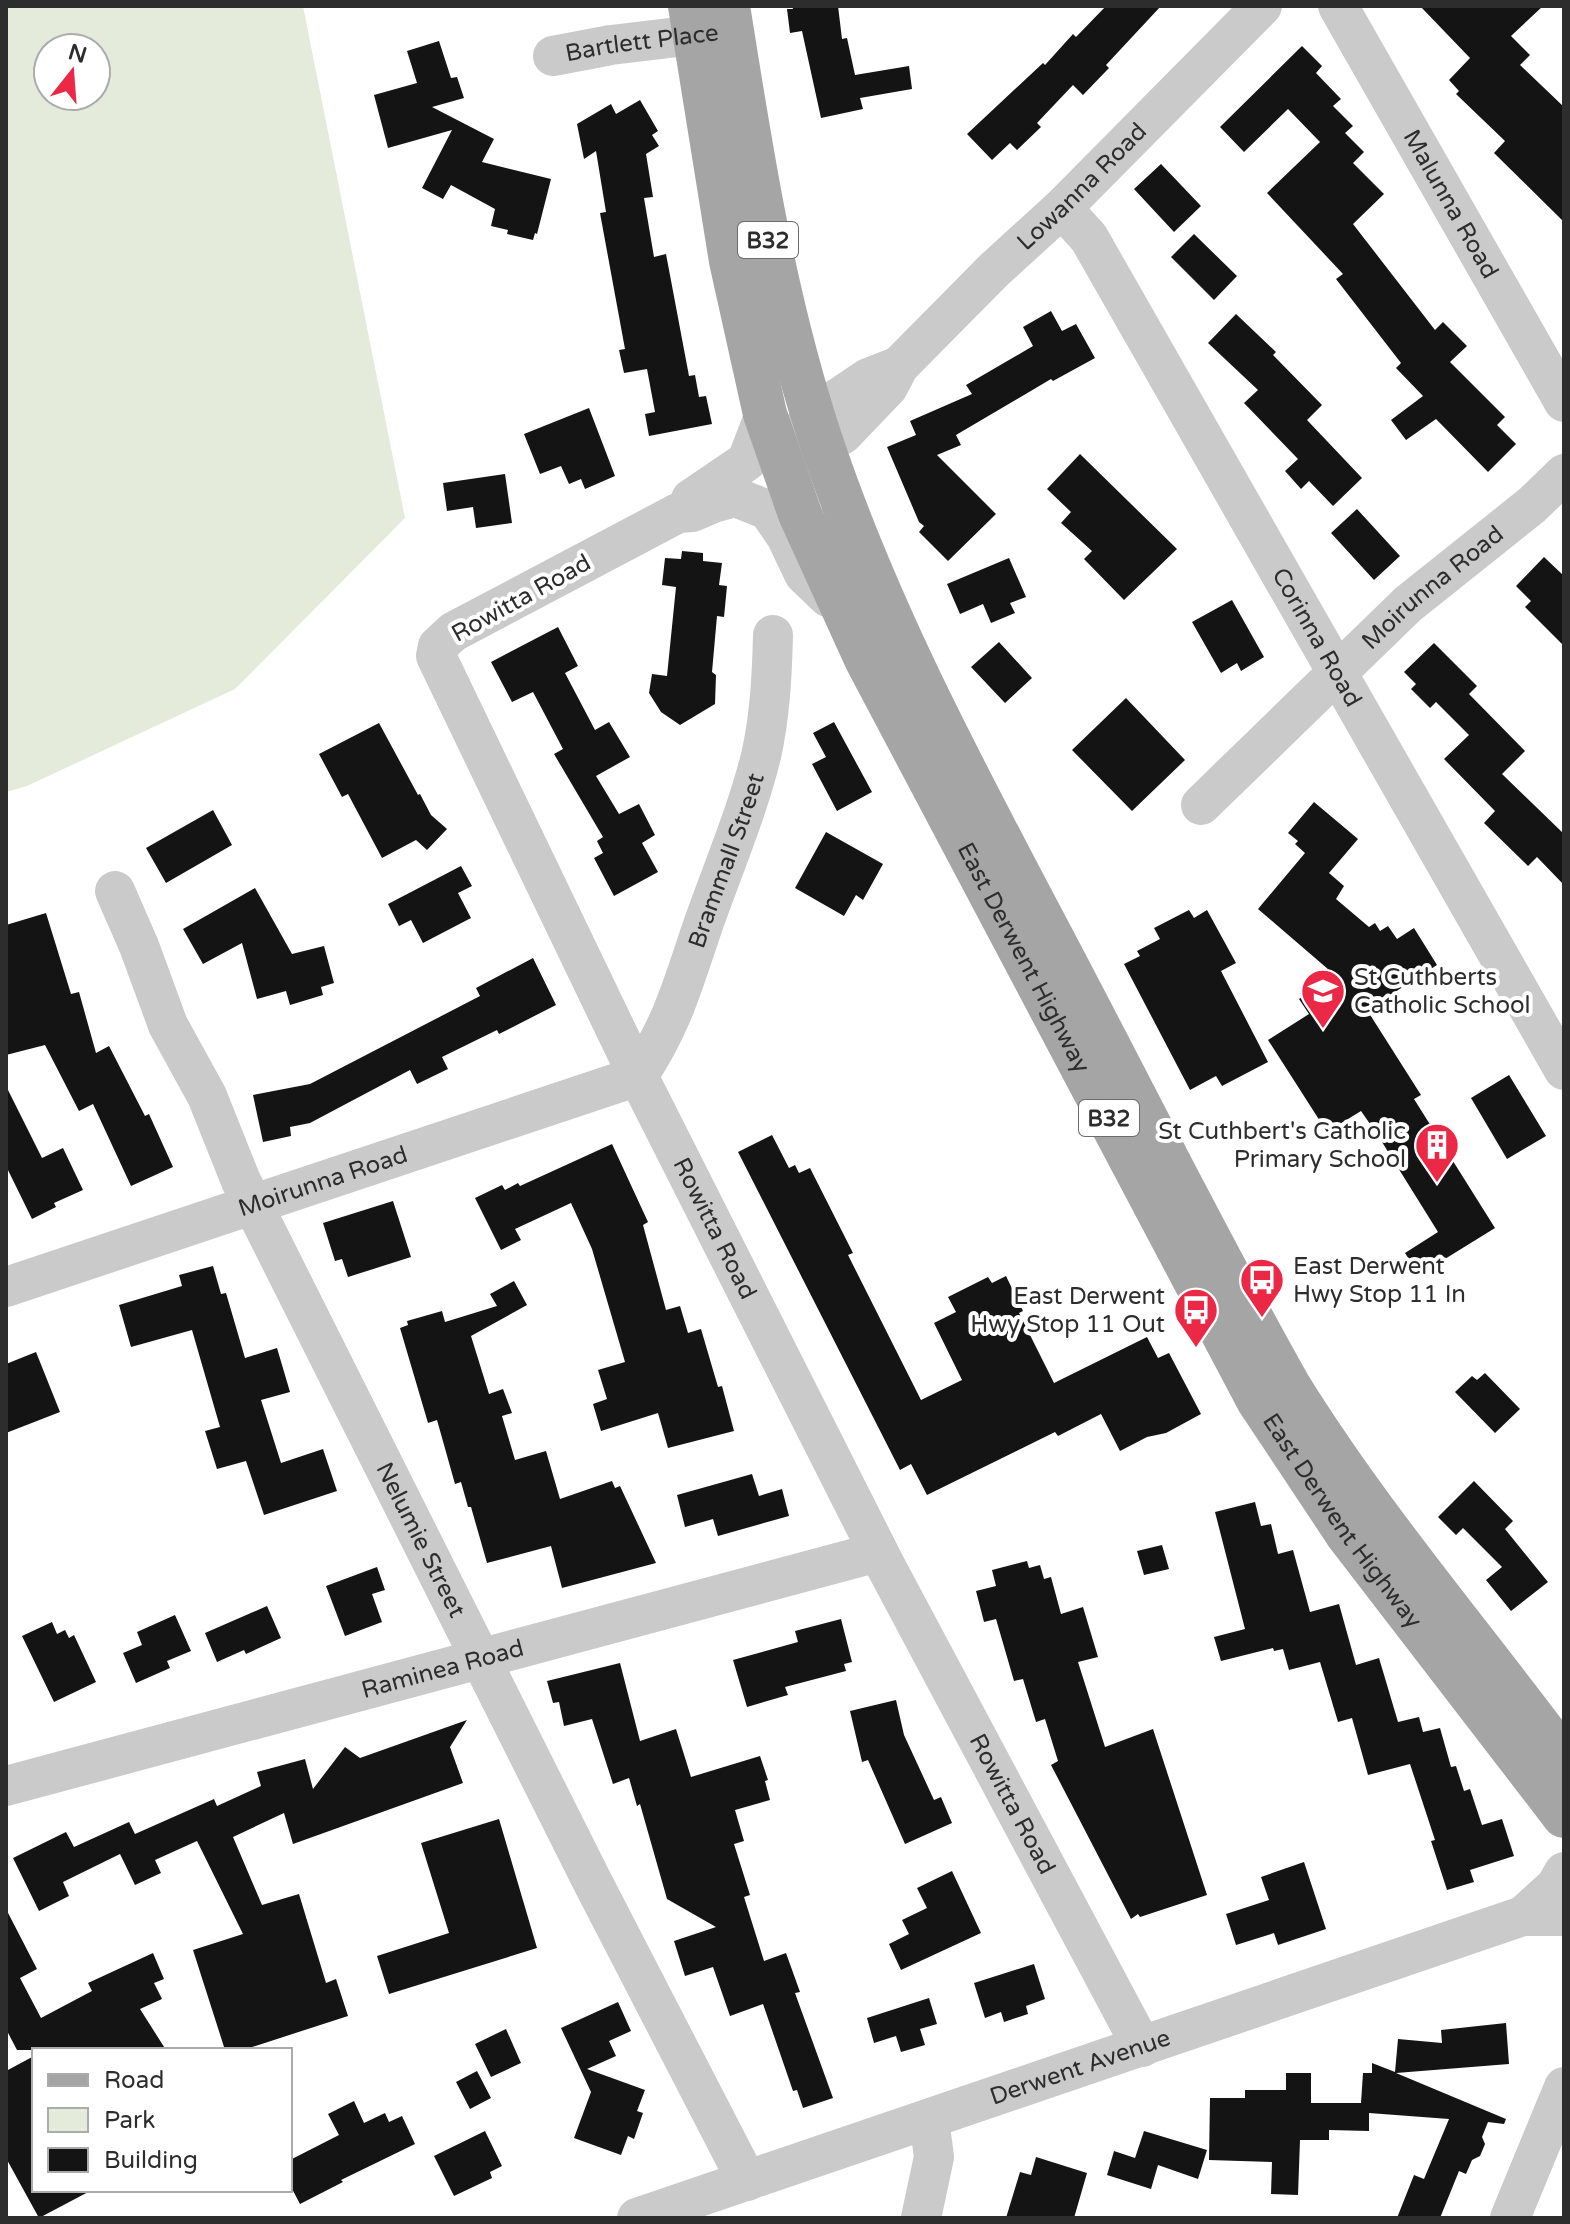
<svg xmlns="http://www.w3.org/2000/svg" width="1570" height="2224" viewBox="0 0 1570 2224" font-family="'Varela Round',sans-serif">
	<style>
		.green { fill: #e5ebda; fill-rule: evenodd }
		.building { fill: #141414 }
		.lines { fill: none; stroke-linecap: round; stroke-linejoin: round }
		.minor { stroke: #cacaca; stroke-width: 40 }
		.major { stroke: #a5a5a5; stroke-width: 44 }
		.labels { text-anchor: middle; stroke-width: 8; stroke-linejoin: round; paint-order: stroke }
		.shield { fill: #fff; stroke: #6c6c6c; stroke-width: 2 }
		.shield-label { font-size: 22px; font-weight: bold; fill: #2d2d2d }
		.street-label { font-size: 24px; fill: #2d2d2d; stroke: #fff }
		.poi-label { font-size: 24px; fill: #2d2d2d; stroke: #fff; text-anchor: start }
	</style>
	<rect width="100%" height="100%" fill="#fff"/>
	<path class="green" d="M 6,6 L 303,6 L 405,518 L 235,689 L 27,786 L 6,792 ZM 48,48 L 96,48 L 96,96 L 48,96 Z"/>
	<path class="building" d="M 792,6 L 838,6 L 842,39 L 847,38 L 855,75 L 909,66 L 912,89 L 860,98 L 863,109 L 821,118 L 802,31 L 790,33 L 787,9 L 793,9 Z
		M 1106,6 L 1161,6 L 1106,65 L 1109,68 L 1083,95 L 1073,85 L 1037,123 L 1041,127 L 1017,150 L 1010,143 L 992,160 L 967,134 L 1043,63 L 1045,65 L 1073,34 L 1076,37 Z
		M 1420,6 L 1543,6 L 1511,36 L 1530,55 L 1520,65 L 1564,107 L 1564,222 L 1494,153 L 1505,141 L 1456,94 L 1459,91 L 1449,80 L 1470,58 Z
		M 439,41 L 451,78 L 457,77 L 464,98 L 432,107 L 494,139 L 482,162 L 551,179 L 537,234 L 535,233 L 533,240 L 507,234 L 508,230 L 491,226 L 495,209 L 451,185 L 443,199 L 422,188 L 452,130 L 388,148 L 374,95 L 417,83 L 407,51 Z
		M 1302,46 L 1322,66 L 1316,73 L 1341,99 L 1333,106 L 1353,126 L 1345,133 L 1364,152 L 1353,163 L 1384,194 L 1353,224 L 1435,330 L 1443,322 L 1467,346 L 1450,362 L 1505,417 L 1497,425 L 1516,444 L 1488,472 L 1436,419 L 1406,440 L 1391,420 L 1423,396 L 1396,368 L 1401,363 L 1336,279 L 1343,274 L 1267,193 L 1320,142 L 1288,109 L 1244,152 L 1220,127 Z
		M 640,100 L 658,131 L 652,135 L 659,146 L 646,154 L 653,197 L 644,198 L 654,257 L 666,254 L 689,376 L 695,375 L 699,397 L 706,396 L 712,424 L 649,436 L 645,414 L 655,412 L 647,369 L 624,373 L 619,350 L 625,349 L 600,213 L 606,212 L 596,151 L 584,159 L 577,124 L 611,104 L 616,114 Z
		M 1161,164 L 1201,206 L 1174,232 L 1134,189 Z
		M 1194,234 L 1237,276 L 1214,300 L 1171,257 Z
		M 1051,311 L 1062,331 L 1076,324 L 1095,358 L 1053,381 L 1051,379 L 956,435 L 961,445 L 937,455 L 996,514 L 948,561 L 919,532 L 924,526 L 919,522 L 887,447 L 916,435 L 910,421 L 972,394 L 966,385 L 1033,346 L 1023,327 Z
		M 1236,314 L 1276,352 L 1273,355 L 1322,405 L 1307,420 L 1362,478 L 1333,506 L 1309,481 L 1301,489 L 1285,471 L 1298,459 L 1244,403 L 1258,390 L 1208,343 Z
		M 589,408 L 615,476 L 585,489 L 581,479 L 569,484 L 561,466 L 540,474 L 524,434 Z
		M 1080,454 L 1177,549 L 1124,600 L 1084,559 L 1092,551 L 1061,523 L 1071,512 L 1047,489 Z
		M 505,474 L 512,523 L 476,528 L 473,507 L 447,511 L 443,483 Z
		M 1357,509 L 1400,556 L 1374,580 L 1331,533 Z
		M 682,551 L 703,553 L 703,561 L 722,563 L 719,585 L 727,586 L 724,617 L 717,616 L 712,672 L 716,675 L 715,704 L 680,725 L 661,712 L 649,693 L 652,674 L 667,676 L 676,587 L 662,585 L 665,558 L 681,559 Z
		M 1544,557 L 1564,576 L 1564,646 L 1525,607 L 1531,601 L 1516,586 Z
		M 1009,558 L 1026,597 L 1010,603 L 1015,613 L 991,623 L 983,604 L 960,614 L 947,584 Z
		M 1232,600 L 1264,657 L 1241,671 L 1237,663 L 1221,673 L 1192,622 Z
		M 558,627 L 578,666 L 565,673 L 595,730 L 609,722 L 630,757 L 596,776 L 619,814 L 639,804 L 655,835 L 642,843 L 658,872 L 614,896 L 594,858 L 603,853 L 597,841 L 603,837 L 554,754 L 563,749 L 533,692 L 512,702 L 491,662 Z
		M 999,642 L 1032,678 L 1005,703 L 971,667 Z
		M 1434,643 L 1477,686 L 1469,694 L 1525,751 L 1502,774 L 1564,834 L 1564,885 L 1537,857 L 1528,866 L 1484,823 L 1495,811 L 1444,759 L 1469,735 L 1436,702 L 1430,708 L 1411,689 L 1416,684 L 1404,672 Z
		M 1126,698 L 1185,760 L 1132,811 L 1072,750 Z
		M 834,722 L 872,792 L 837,811 L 812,764 L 826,757 L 813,733 Z
		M 379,723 L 418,795 L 420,794 L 431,815 L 447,829 L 427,850 L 416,840 L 382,858 L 348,794 L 342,797 L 319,754 Z
		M 1314,802 L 1358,839 L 1329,873 L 1344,886 L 1336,899 L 1369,927 L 1375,923 L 1380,931 L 1388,926 L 1397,939 L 1414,928 L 1437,965 L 1367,1010 L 1421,1095 L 1414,1099 L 1495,1228 L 1419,1275 L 1405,1253 L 1438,1232 L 1377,1134 L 1361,1111 L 1327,1132 L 1268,1040 L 1309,1014 L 1299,999 L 1336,976 L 1258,909 L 1305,853 L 1295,844 L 1298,841 L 1288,833 Z
		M 213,810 L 232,845 L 166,883 L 146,848 Z
		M 826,832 L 883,864 L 863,900 L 856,895 L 844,916 L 795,888 Z
		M 461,866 L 472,886 L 458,893 L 471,918 L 423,943 L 411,920 L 399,926 L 388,904 Z
		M 255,888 L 292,954 L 324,946 L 334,983 L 321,987 L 323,995 L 290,1005 L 286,991 L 257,999 L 242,943 L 203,964 L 183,929 Z
		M 1189,910 L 1194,918 L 1207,910 L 1236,963 L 1221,971 L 1268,1062 L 1222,1086 L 1216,1076 L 1190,1090 L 1124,964 L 1140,956 L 1137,951 L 1160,939 L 1154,928 Z
		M 46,913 L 71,994 L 79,992 L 96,1053 L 109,1046 L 145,1116 L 149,1114 L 173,1167 L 131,1186 L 93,1104 L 79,1111 L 45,1045 L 6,1055 L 6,925 Z
		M 533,958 L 556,1005 L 499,1034 L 497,1030 L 442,1057 L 448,1069 L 417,1084 L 410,1070 L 310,1123 L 290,1127 L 291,1136 L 263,1142 L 253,1095 L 310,1084 L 480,996 L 476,988 Z
		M 1509,1075 L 1546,1136 L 1507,1159 L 1471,1098 Z
		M 6,1086 L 42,1158 L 63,1148 L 83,1190 L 54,1203 L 56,1207 L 32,1219 L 6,1166 Z
		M 772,1135 L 789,1168 L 795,1165 L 799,1173 L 810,1168 L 853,1253 L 848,1255 L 921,1400 L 962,1380 L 934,1323 L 956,1312 L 948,1297 L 988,1277 L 992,1283 L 1006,1276 L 1023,1311 L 1019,1313 L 1054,1383 L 1147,1337 L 1158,1358 L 1169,1353 L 1201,1414 L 1166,1433 L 1147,1437 L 1120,1451 L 1101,1414 L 1058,1436 L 1055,1432 L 927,1495 L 911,1464 L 900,1470 L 738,1152 Z
		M 612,1144 L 648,1222 L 643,1225 L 666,1310 L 680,1306 L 688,1333 L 701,1329 L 718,1387 L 722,1386 L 734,1431 L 668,1448 L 658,1413 L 601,1431 L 593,1404 L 607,1399 L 598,1370 L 625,1362 L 592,1249 L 571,1203 L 515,1229 L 521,1240 L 501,1250 L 475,1198 L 502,1185 L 505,1190 L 518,1183 L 520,1186 Z
		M 393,1201 L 411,1257 L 348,1277 L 342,1259 L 335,1261 L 323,1223 Z
		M 213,1266 L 221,1294 L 226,1293 L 245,1358 L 277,1348 L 290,1392 L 261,1400 L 281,1463 L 323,1449 L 337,1491 L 264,1515 L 246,1461 L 217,1469 L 205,1431 L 220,1427 L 192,1330 L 131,1347 L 119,1305 L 182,1286 L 179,1275 Z
		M 514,1281 L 527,1305 L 471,1336 L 489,1394 L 503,1389 L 512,1413 L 502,1416 L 515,1460 L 546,1451 L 560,1499 L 612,1481 L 615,1488 L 620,1486 L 656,1563 L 562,1588 L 551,1546 L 487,1563 L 471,1507 L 468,1507 L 461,1482 L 455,1484 L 437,1420 L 428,1423 L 400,1328 L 408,1325 L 407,1321 L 442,1311 L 445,1322 L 497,1306 L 490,1294 Z
		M 36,1352 L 60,1412 L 6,1433 L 6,1364 Z
		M 1485,1373 L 1520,1409 L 1495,1433 L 1455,1392 L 1472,1376 L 1477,1380 Z
		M 752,1474 L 759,1496 L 782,1489 L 789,1516 L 718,1536 L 713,1519 L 685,1527 L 677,1495 Z
		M 1474,1481 L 1513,1521 L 1505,1529 L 1548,1582 L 1511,1611 L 1486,1580 L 1502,1567 L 1463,1528 L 1456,1535 L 1438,1517 Z
		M 1255,1502 L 1261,1526 L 1271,1524 L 1278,1554 L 1293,1550 L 1310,1612 L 1339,1604 L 1356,1665 L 1379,1658 L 1398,1722 L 1419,1717 L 1423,1732 L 1440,1728 L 1451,1767 L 1456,1766 L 1464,1791 L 1470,1789 L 1482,1825 L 1502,1819 L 1514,1856 L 1470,1870 L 1474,1882 L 1447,1890 L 1431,1841 L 1435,1840 L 1410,1764 L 1368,1775 L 1352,1718 L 1338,1722 L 1320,1662 L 1289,1670 L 1283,1649 L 1274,1651 L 1273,1648 L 1221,1661 L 1214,1637 L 1245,1629 L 1215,1512 Z
		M 1162,1545 L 1169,1569 L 1144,1575 L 1137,1551 Z
		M 1027,1561 L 1029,1568 L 1040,1565 L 1044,1579 L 1051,1577 L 1061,1614 L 1083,1607 L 1098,1657 L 1078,1662 L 1105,1747 L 1153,1729 L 1207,1895 L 1140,1917 L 1138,1914 L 1131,1919 L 1051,1765 L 1058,1761 L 1045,1719 L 1036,1722 L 1023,1679 L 1014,1681 L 996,1619 L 984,1622 L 976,1591 L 996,1586 L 992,1570 Z
		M 377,1567 L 385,1590 L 372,1594 L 382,1622 L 345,1636 L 326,1586 Z
		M 267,1606 L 281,1638 L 246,1654 L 244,1650 L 217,1662 L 205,1633 Z
		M 175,1615 L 191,1651 L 167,1661 L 170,1668 L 136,1683 L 123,1653 L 142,1645 L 137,1632 Z
		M 841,1619 L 852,1662 L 844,1664 L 846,1671 L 785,1687 L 788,1695 L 747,1707 L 733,1660 L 798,1642 L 795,1631 Z
		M 52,1622 L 57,1634 L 65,1630 L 69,1638 L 74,1635 L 96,1682 L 54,1702 L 22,1636 Z
		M 620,1663 L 640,1741 L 676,1729 L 691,1777 L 760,1756 L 768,1780 L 765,1781 L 770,1800 L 735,1810 L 744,1841 L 734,1844 L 750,1895 L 744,1897 L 764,1961 L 786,1953 L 800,1992 L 795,1993 L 833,2098 L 803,2108 L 797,2090 L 793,2091 L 763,2004 L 730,2016 L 713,1967 L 685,1976 L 674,1941 L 716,1927 L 667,1899 L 640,1804 L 637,1806 L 629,1778 L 613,1784 L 592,1719 L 564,1726 L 559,1702 L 553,1703 L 547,1681 Z
		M 896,1700 L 904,1735 L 934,1800 L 941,1797 L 952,1823 L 905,1844 L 868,1760 L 862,1762 L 850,1711 Z
		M 467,1720 L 450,1747 L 463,1783 L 293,1844 L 284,1813 L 233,1837 L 262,1905 L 299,1894 L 326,1983 L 336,1979 L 348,2016 L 243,2050 L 225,2050 L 193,1950 L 243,1934 L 197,1841 L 155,1860 L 161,1873 L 135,1885 L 120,1854 L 63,1882 L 69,1896 L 39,1911 L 13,1858 L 66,1832 L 74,1847 L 129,1822 L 135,1834 L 214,1799 L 217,1806 L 261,1786 L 257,1772 L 305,1759 L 313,1789 L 345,1747 L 360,1758 Z
		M 499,1819 L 537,1948 L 389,1994 L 377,1956 L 449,1933 L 421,1843 Z
		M 1304,1862 L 1326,1929 L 1278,1945 L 1274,1933 L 1236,1945 L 1226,1914 L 1269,1900 L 1261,1877 Z
		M 952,1871 L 981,1933 L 901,1970 L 889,1944 L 909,1934 L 902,1920 L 927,1908 L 917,1888 Z
		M 6,1909 L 37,1969 L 20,1978 L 41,2018 L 92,1991 L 88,1983 L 153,1953 L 164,1979 L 154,1983 L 162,1999 L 140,2009 L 166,2050 L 17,2050 L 6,2029 Z
		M 1034,1964 L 1045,1999 L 1026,2006 L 1028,2014 L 1004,2022 L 1001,2012 L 985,2018 L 974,1983 Z
		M 929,1998 L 937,2024 L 920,2029 L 925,2045 L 901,2052 L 896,2036 L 874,2043 L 867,2018 Z
		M 618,2002 L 631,2031 L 609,2041 L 616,2056 L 587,2069 L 645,2090 L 637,2111 L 643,2113 L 634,2139 L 628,2136 L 621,2155 L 574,2138 L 591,2092 L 561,2028 Z
		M 1506,2023 L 1509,2064 L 1396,2073 L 1506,2119 L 1504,2124 L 1488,2122 L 1482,2137 L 1485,2144 L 1480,2156 L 1472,2160 L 1466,2174 L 1459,2171 L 1440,2218 L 1397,2218 L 1414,2175 L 1424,2179 L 1449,2119 L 1369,2113 L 1369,2131 L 1329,2130 L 1329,2140 L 1300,2140 L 1298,2195 L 1271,2194 L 1272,2162 L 1209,2160 L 1210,2098 L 1245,2098 L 1245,2090 L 1286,2090 L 1286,2073 L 1311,2073 L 1311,2103 L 1361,2103 L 1363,2073 L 1372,2073 L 1372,2063 L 1395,2072 L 1398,2039 L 1442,2043 L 1441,2030 Z
		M 506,2029 L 521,2063 L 491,2077 L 475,2044 Z
		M 34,2056 L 34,2190 L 92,2190 L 39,2218 L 6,2158 L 6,2071 Z
		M 477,2071 L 491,2098 L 470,2109 L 456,2082 Z
		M 354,2101 L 364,2123 L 385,2113 L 389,2122 L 402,2116 L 415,2144 L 341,2180 L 343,2182 L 300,2204 L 290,2185 L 290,2160 L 339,2135 L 328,2114 Z
		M 485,2131 L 502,2166 L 490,2172 L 492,2178 L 454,2196 L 434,2156 Z
		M 1144,2131 L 1207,2150 L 1198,2179 L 1158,2165 L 1151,2189 L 1107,2175 L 1114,2151 L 1135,2158 Z
		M 1036,2157 L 1087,2173 L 1074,2218 L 1006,2218 L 1020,2172 L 1031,2175 Z"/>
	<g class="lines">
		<g class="minor">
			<path id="s1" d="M 1338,6 L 1564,402"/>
			<path id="s2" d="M 553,56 L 611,45 L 728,31"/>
			<path id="s3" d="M 1062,208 L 1089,238 L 1564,1070"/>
			<path d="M 793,441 L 813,415 L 868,378 L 891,369"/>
			<path id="s4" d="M 792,454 L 823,445 L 843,434 L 888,387 L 899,366 L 994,270 L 1062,208 L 1262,6"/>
			<path d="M 691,499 L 747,461 L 765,414"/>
			<path id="s5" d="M 828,597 L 804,574 L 786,536 L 768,510 L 735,497 L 713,503 L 692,512 L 678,513 L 453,632 L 438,646 L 436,656 L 638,1076 L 884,1563 L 1142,2047"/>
			<path id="s6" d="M 1201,805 L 1408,604 L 1532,505 L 1564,474"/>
			<path id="s7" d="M 115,891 L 139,946 L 168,1025 L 207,1096 L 241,1181 L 591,1879 L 747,2181"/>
			<path id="s8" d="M 6,1287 L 638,1076 C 672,1025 682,987 701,931 C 721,873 746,816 761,756 C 770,716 772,676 773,635"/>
			<path id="s9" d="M 6,1786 L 878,1552"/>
			<path d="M 1523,1916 L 1556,1886 L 1564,1872"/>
			<path id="s10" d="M 637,2218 L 1523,1916 L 1564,1916"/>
			<path d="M 921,2218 L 934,2157 L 929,2119"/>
			<path d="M 1510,2218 L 1564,2087"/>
		</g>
		<g class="major">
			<path id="s11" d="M 690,6 L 731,261 L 765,414 L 800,514 L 866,659 L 1258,1400 L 1347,1534 L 1564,1816"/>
			<path d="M 728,6 C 751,152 774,299 821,441 C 881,620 972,786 1060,953 C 1136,1097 1209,1244 1289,1386 C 1371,1518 1472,1635 1564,1759"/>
		</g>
	</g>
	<defs>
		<g id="school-pin" transform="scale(2.3)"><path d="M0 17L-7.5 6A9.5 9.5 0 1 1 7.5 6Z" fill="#eb2846" stroke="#fff"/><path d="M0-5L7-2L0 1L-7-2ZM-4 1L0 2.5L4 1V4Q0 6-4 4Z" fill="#fff"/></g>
		<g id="building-pin" transform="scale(2.3)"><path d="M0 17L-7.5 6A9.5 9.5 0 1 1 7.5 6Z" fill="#eb2846" stroke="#fff"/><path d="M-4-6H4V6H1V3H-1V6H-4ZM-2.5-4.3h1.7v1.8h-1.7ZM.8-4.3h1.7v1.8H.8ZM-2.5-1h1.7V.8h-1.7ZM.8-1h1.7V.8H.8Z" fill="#fff"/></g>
		<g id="bus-pin" transform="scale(2.3)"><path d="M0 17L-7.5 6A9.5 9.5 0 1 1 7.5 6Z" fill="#eb2846" stroke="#fff"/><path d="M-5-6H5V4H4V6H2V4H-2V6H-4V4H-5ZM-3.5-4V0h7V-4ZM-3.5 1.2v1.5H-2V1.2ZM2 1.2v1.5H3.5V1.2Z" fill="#fff"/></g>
	</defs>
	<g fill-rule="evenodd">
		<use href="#school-pin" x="1323" y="991"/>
		<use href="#building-pin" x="1437" y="1145"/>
		<use href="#bus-pin" x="1262" y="1280"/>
		<use href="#bus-pin" x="1196" y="1310"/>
	</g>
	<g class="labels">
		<g class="shield">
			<rect x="738" y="222" width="60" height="36" rx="6"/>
			<rect x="1079" y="1100" width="60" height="36" rx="6"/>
		</g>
		<g class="shield-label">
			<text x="768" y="248">B32</text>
			<text x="1109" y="1126">B32</text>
		</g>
		<g class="street-label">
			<text dy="8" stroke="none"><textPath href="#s2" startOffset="90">Bartlett Place</textPath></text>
			<text dy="8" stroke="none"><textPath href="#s4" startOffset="400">Lowanna Road</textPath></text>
			<text dy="8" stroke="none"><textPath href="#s1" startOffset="228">Malunna Road</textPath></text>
			<text dy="8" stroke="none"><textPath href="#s6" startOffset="318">Moirunna Road</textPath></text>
			<text transform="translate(521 598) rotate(-29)" y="8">Rowitta Road</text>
			<text dy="8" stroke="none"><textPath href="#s3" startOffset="500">Corinna Road</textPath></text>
			<text dy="8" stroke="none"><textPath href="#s8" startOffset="900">Brammall Street</textPath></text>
			<text dy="8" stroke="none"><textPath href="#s11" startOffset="1018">East Derwent Highway</textPath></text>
			<text dy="8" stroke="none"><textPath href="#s8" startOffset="334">Moirunna Road</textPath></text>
			<text dy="8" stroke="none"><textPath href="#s5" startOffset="1124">Rowitta Road</textPath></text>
			<text dy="8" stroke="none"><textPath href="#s11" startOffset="1666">East Derwent Highway</textPath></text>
			<text dy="8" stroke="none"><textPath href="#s7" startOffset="718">Nelumie Street</textPath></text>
			<text dy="8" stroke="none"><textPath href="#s9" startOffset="452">Raminea Road</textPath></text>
			<text dy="8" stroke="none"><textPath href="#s5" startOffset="1772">Rowitta Road</textPath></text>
			<text dy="8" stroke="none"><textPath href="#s10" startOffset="468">Derwent Avenue</textPath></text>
		</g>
		<g class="poi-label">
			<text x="1354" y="985">St Cuthberts<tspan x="1354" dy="28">Catholic School</tspan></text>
			<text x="1406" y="1139" text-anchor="end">St Cuthbert's Catholic<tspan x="1406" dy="28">Primary School</tspan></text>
			<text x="1293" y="1274">East Derwent<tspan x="1293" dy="28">Hwy Stop 11 In</tspan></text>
			<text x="1165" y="1304" text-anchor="end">East Derwent<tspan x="1165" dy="28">Hwy Stop 11 Out</tspan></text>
		</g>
	</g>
	<rect width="1570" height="2224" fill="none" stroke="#2d2d2d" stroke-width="16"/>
	<rect x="32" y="2048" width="260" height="144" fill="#ffffff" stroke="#ababab" stroke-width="2"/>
	<rect x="48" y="2074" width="40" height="12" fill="#a5a5a5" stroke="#ababab" stroke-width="2"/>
	<text x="104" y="2088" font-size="24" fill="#2d2d2d">Road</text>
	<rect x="48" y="2108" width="40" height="24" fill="#e5ebda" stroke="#ababab" stroke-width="2"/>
	<text x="104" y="2128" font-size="24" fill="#2d2d2d">Park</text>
	<rect x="48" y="2148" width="40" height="24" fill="#141414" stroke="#ababab" stroke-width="2"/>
	<text x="104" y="2168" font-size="24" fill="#2d2d2d">Building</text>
	<g transform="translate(72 72) rotate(17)"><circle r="38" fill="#ffffff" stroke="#ababab" stroke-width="2"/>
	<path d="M0-6L14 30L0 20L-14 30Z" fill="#eb2846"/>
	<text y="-12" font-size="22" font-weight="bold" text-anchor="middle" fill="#2d2d2d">N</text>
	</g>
</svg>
